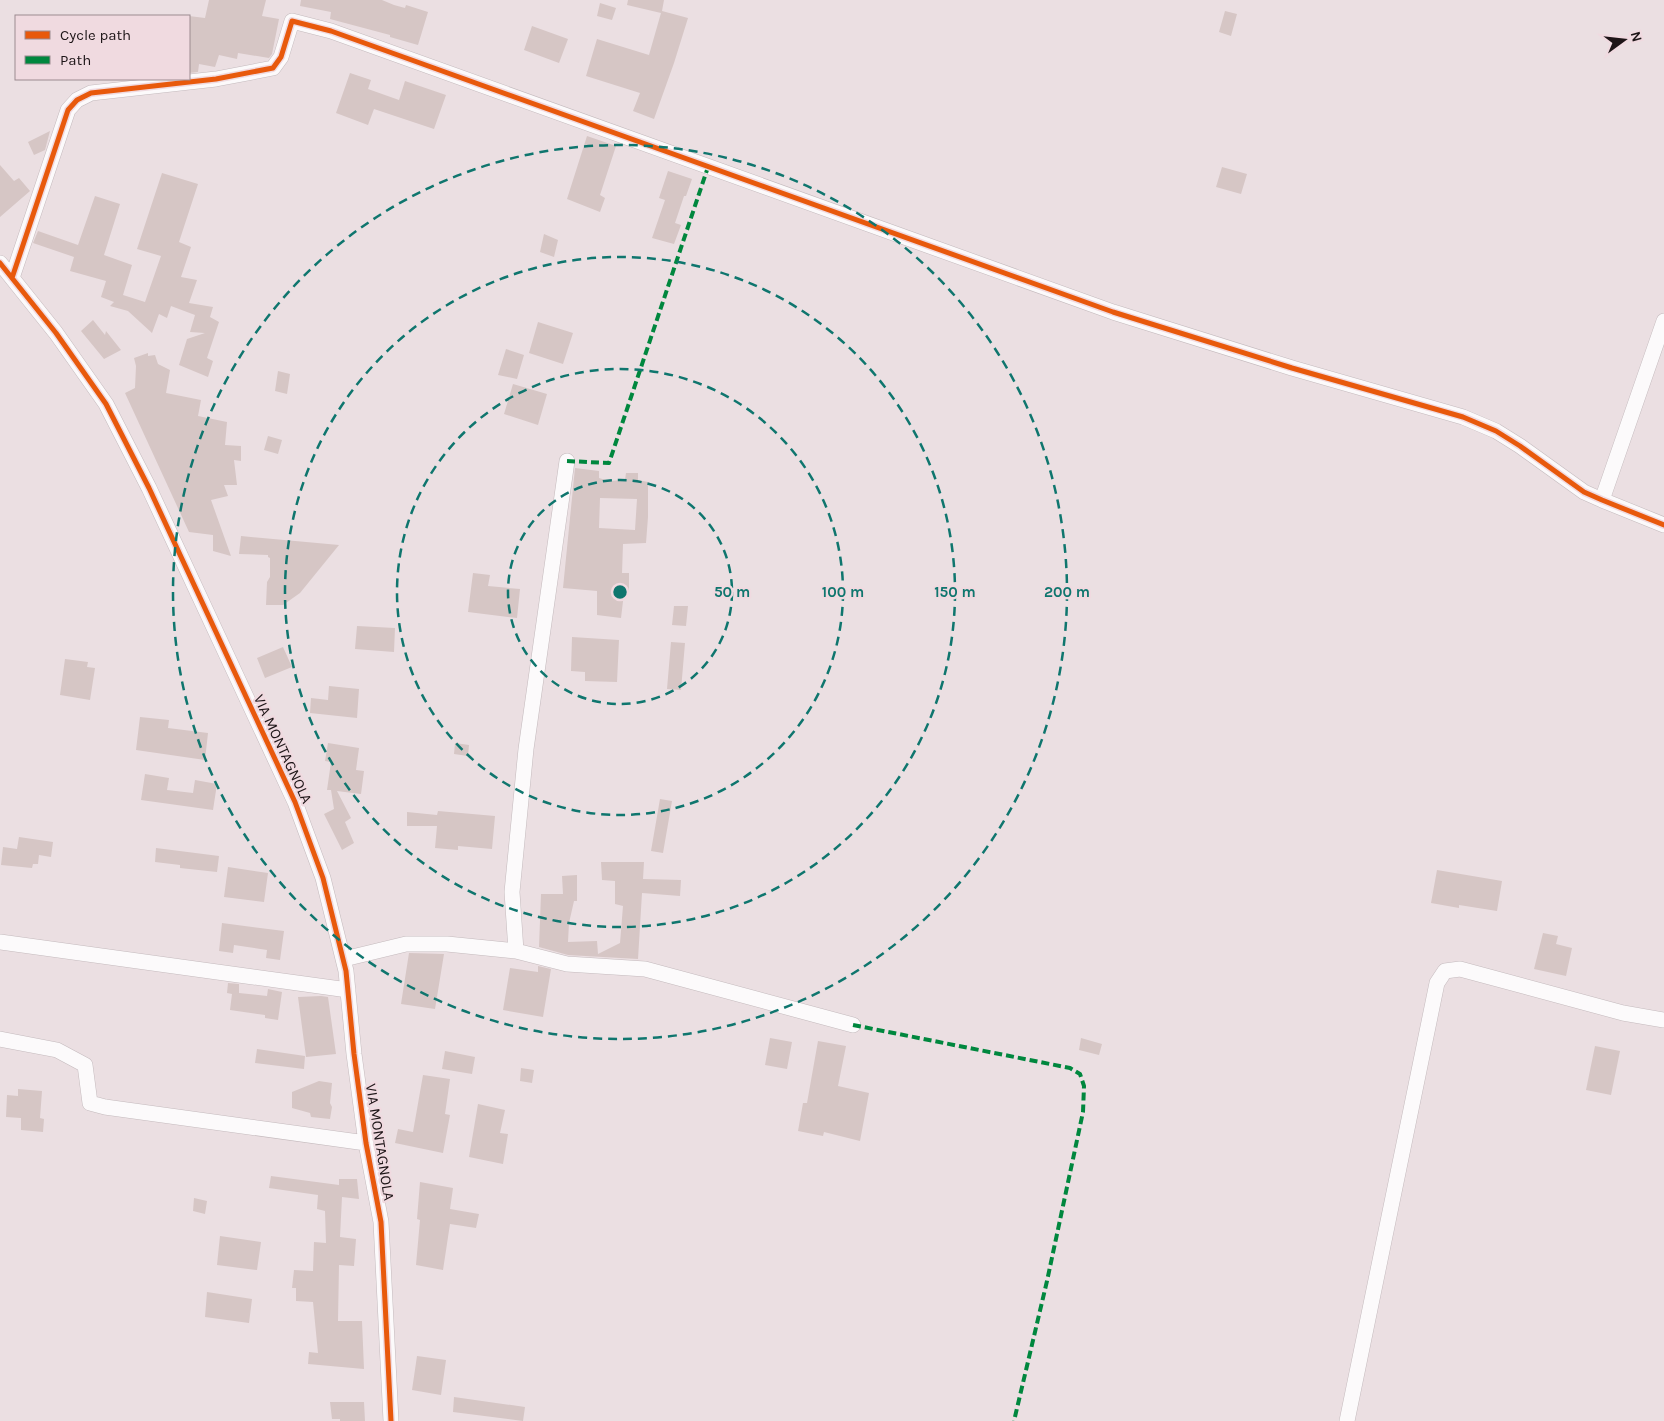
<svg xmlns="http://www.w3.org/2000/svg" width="1664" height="1421" viewBox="0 0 1664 1421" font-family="Karla,sans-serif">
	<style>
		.building { fill: #d6c6c5; fill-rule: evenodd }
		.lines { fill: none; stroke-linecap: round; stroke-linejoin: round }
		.minor-casing { stroke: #c4babd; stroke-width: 16 }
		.minor { stroke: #fcfafb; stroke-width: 15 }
		.quiet { stroke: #00873e; stroke-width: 4; stroke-dasharray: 8 4; stroke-linecap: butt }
		.cycleway-casing { stroke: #f0dae0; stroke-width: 8 }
		.cycleway { stroke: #e8590c; stroke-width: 5 }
		.ring { fill: none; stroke: #0f766e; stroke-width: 2.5; stroke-dasharray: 9 6 }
		.labels { text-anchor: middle; stroke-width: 4.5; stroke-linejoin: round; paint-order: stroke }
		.street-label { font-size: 15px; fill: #1d1517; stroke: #f0dae0 }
		.centre { fill: #0f766e; stroke: #f0dae0; stroke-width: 2.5 }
		.ring-label { font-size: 15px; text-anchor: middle; font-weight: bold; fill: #0f766e; stroke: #f0dae0; stroke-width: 4.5; stroke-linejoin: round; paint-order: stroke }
	</style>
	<rect width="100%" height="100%" fill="#ebdfe2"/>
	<path class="building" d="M 209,0 L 266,0 L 262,16 L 279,19 L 272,54 L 269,58 L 238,53 L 237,59 L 219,55 L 215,67 L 199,64 L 198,72 L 189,73 L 189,16 L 205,18 Z
		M 301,0 L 382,0 L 394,5 L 405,8 L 406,5 L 428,12 L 418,45 L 390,37 L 390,35 L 330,19 L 331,12 L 300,6 Z
		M 628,0 L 664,0 L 662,11 L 688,18 L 674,63 L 654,119 L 633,111 L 640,93 L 586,76 L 597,39 L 649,55 L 661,13 L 627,5 Z
		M 600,3 L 616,8 L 612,20 L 597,16 Z
		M 1225,11 L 1237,14 L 1231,36 L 1219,32 Z
		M 532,26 L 568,39 L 559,63 L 524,50 Z
		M 350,73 L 371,80 L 368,89 L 399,100 L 405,81 L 446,95 L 434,129 L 374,109 L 368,125 L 336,113 Z
		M 50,131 L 45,150 L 34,155 L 28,142 Z
		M 587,136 L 616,146 L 600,195 L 605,198 L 600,212 L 567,199 Z
		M 0,165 L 14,181 L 19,178 L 30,191 L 0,217 Z
		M 1222,167 L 1247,174 L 1241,194 L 1216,187 Z
		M 668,171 L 692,179 L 686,196 L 684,196 L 675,223 L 681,225 L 674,244 L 652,238 L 665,200 L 659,198 Z
		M 162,173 L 198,184 L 179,242 L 191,247 L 181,277 L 197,280 L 189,303 L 213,307 L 210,317 L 219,322 L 207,358 L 213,361 L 208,377 L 179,365 L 187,339 L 205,333 L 190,332 L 195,315 L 171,306 L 167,318 L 159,314 L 152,333 L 128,311 L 110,306 L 114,302 L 101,297 L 106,281 L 70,271 L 74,257 L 33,243 L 38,231 L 78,245 L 95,196 L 120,204 L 104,255 L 132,265 L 123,295 L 145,302 L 161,256 L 137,249 Z
		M 544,234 L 558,240 L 554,257 L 540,252 Z
		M 93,320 L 105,335 L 106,331 L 121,350 L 104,359 L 81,331 Z
		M 538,322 L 573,333 L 563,364 L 529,353 Z
		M 506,349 L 524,355 L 517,379 L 498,375 Z
		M 148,353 L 148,356 L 155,355 L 158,364 L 170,370 L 166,393 L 201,400 L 198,416 L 227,422 L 225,445 L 241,446 L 241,461 L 234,460 L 237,485 L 224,485 L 228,496 L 211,500 L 231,556 L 213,551 L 213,535 L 189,532 L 125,393 L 135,388 L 136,366 L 134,358 Z
		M 278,371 L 290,374 L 287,394 L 275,391 Z
		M 513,384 L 547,394 L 538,425 L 504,414 Z
		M 268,436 L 282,440 L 278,454 L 264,450 Z
		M 575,468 L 599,471 L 599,478 L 609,481 L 625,480 L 626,473 L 638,473 L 638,480 L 648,482 L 648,517 L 646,543 L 623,544 L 622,573 L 629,573 L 629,593 L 624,593 L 621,618 L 597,615 L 597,591 L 563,588 ZM 600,498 L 637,499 L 635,530 L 599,528 Z
		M 241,536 L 339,545 L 300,593 L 283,605 L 266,605 L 267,582 L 270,577 L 270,558 L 268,557 L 268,555 L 239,554 Z
		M 473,573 L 490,575 L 488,586 L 520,589 L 517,618 L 468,612 Z
		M 674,606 L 688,606 L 686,626 L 672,625 Z
		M 357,626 L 395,628 L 394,652 L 355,649 Z
		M 572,637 L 619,640 L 617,682 L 585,681 L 585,672 L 571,671 Z
		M 671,642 L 685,643 L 681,690 L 667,689 Z
		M 283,647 L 292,667 L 265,678 L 257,658 Z
		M 65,659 L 88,662 L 87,667 L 95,668 L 90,700 L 60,695 Z
		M 329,686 L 359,689 L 357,718 L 310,713 L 311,698 L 328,700 Z
		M 140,717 L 169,720 L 168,728 L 208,733 L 205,760 L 136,750 Z
		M 328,743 L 359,748 L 356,770 L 364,771 L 361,794 L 337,791 L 351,818 L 345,822 L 354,843 L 342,850 L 324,814 L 334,809 L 331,790 L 327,790 L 331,762 L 325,761 Z
		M 455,743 L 469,745 L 468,756 L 454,754 Z
		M 145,774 L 169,778 L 167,790 L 193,793 L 195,780 L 217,784 L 213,810 L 141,800 Z
		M 660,799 L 672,801 L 663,853 L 651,851 Z
		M 438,811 L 495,816 L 492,849 L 458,846 L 458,850 L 435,848 L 437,826 L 407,826 L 407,812 L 437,815 Z
		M 19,837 L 53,842 L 51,857 L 39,855 L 38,864 L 33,864 L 32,868 L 1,865 L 3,847 L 17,849 Z
		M 156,848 L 219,856 L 217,872 L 180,868 L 180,865 L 155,862 Z
		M 601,862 L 644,862 L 643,879 L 681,880 L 680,896 L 642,893 L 638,959 L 568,955 L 539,947 L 541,894 L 563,894 L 562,876 L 577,875 L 577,901 L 574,901 L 569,923 L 568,942 L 597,941 L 598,954 L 620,943 L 623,906 L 615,904 L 615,881 L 602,880 Z
		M 228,867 L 268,873 L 264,902 L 224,897 Z
		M 1437,870 L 1502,881 L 1497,911 L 1459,905 L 1459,908 L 1431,903 Z
		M 222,923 L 284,931 L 280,960 L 266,958 L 267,950 L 234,945 L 233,953 L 219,951 Z
		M 1543,933 L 1558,936 L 1556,944 L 1572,948 L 1566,976 L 1534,969 Z
		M 409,953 L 444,954 L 435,1009 L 401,1004 Z
		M 538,966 L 551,969 L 543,1017 L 503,1010 L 510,968 L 538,972 Z
		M 228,983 L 239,984 L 239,993 L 267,996 L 268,989 L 282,992 L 278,1020 L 265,1018 L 265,1015 L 230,1010 L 232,994 L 227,993 Z
		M 321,996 L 328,997 L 336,1054 L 306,1057 L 298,997 Z
		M 770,1038 L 792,1042 L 787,1069 L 765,1065 Z
		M 1081,1038 L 1102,1044 L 1099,1055 L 1079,1050 Z
		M 818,1041 L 846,1046 L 838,1086 L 869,1093 L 860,1141 L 824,1132 L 823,1136 L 798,1131 L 803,1103 L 807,1103 Z
		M 1595,1046 L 1620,1051 L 1611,1095 L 1586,1090 Z
		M 257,1049 L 305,1056 L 304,1069 L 255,1063 Z
		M 445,1051 L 475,1057 L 472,1074 L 442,1069 Z
		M 521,1068 L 534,1070 L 532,1083 L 520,1081 Z
		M 423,1075 L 450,1079 L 445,1114 L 450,1115 L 443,1153 L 395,1143 L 398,1129 L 413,1132 Z
		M 319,1081 L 332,1083 L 330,1103 L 332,1107 L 330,1119 L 311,1117 L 310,1113 L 292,1108 L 292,1092 Z
		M 18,1089 L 42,1091 L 40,1118 L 44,1119 L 43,1132 L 21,1130 L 21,1118 L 6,1117 L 7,1095 L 18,1096 Z
		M 478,1104 L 505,1110 L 500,1133 L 508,1134 L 503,1164 L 469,1157 Z
		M 271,1176 L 339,1185 L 339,1179 L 357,1179 L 359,1199 L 342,1197 L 340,1237 L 356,1239 L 354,1266 L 339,1265 L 338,1321 L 362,1321 L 364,1369 L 308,1364 L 309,1352 L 318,1353 L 313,1302 L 296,1301 L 296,1288 L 292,1288 L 294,1270 L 313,1271 L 314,1242 L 326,1243 L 325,1211 L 317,1209 L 318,1195 L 269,1188 Z
		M 420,1182 L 453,1188 L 450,1209 L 479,1214 L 476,1228 L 450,1224 L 443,1270 L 416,1265 L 420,1220 L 417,1219 Z
		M 194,1198 L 207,1201 L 205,1214 L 193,1211 Z
		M 220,1236 L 261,1242 L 257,1270 L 217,1265 Z
		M 207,1292 L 252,1299 L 249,1323 L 205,1317 Z
		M 417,1356 L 446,1360 L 441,1395 L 412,1390 Z
		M 454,1397 L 525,1407 L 523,1421 L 453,1412 Z
		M 330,1402 L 364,1402 L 365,1421 L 340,1421 L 340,1419 L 332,1419 Z"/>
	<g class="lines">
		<g class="minor-casing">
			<path id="minor" d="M 0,263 L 56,333 L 106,404 L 149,488 L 295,802 L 323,878 L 346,971 L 354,1054 L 366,1143 L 381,1222 L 391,1421
				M 12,278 L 68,110 L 77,100 L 91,93 L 216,79 L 273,68 L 281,57 L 292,21 L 331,31 L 1113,312 L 1292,368 L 1463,417 L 1496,431 L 1520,446 L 1584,492 L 1602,500 L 1664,525
				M 1602,500 L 1664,321
				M 0,942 L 348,990
				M 516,951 L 512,892 L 526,749 L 567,461
				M 344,959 L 406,944 L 447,944 L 516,951 L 567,964 L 645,969 L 853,1025
				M 0,1039 L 57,1050 L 85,1065 L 90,1103 L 105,1107 L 366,1143
				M 1347,1421 L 1437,983 L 1445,971 L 1460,969 L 1623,1013 L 1664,1020"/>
		</g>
		<use href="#minor" class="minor"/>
		<path class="quiet" d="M 567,461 L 609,463 L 708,167
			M 853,1025 L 1070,1068 L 1080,1074 L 1084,1086 L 1083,1112 L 1047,1281 L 1014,1421"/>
		<g class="cycleway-casing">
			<path id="cycleway" d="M 0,263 L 56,333 L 106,404 L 149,488 L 295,802 L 323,878 L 346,971 L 354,1054 L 366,1143 L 381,1222 L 391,1421
				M 12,278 L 68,110 L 77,100 L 91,93 L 216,79 L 273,68 L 281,57 L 292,21 L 331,31 L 1113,312 L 1292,368 L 1463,417 L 1496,431 L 1520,446 L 1584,492 L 1602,500 L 1664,525"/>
		</g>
		<use href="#cycleway" class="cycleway"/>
	</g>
	<g class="ring">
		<circle cx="620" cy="592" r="112"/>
		<circle cx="620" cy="592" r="223"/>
		<circle cx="620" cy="592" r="335"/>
		<circle cx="620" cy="592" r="447"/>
	</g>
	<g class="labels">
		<g class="street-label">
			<text transform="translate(283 749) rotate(65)" y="5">VIA MONTAGNOLA</text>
			<text transform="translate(380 1142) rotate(81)" y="5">VIA MONTAGNOLA</text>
		</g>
	</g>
	<circle cx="620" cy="592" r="8" class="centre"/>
	<g class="ring-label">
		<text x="732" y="597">50 m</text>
		<text x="843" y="597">100 m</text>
		<text x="955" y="597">150 m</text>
		<text x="1067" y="597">200 m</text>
	</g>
	<rect x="15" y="15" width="175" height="65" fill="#f0dae0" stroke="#9c8b90"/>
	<rect x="25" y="31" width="25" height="8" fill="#e8590c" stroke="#9c8b90"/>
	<text x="60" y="40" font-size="15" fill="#1d1517">Cycle path</text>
	<rect x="25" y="56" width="25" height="8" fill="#00873e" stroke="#9c8b90"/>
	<text x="60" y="65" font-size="15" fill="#1d1517">Path</text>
	<g transform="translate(1624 40) rotate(75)" stroke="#f0dae0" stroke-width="4" paint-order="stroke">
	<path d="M0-4L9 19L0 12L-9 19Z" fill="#1d1517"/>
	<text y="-8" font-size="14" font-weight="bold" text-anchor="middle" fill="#1d1517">N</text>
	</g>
</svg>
